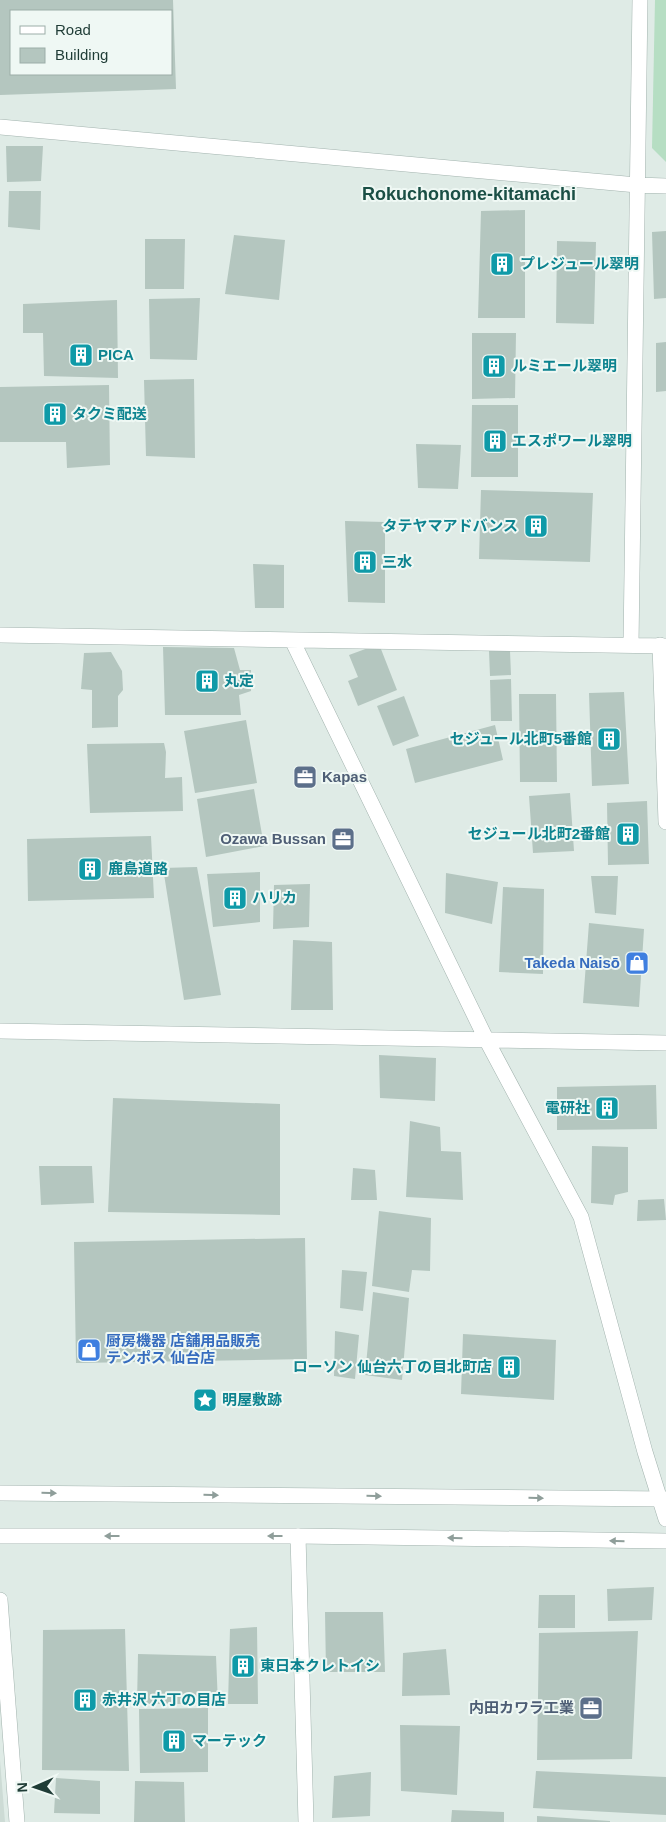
<svg xmlns="http://www.w3.org/2000/svg" width="666" height="1822" viewBox="0 0 666 1822" font-family="Helvetica,'Noto Sans JP',sans-serif">
	<style>
		.built { fill: #cddbd5 }
		.green { fill: #b6dec3 }
		.building { fill: #b4c6bf; fill-rule: evenodd }
		.lines { fill: none; stroke-linecap: round; stroke-linejoin: round }
		.service-casing { stroke: #a2b3ae; stroke-width: 16 }
		.minor-casing { stroke: #a2b3ae; stroke-width: 16 }
		.tertiary-casing { stroke: #a2b3ae; stroke-width: 16 }
		.service { stroke: #fff; stroke-width: 15 }
		.minor { stroke: #fff; stroke-width: 15 }
		.tertiary { stroke: #fff; stroke-width: 15 }
		.oneway { fill: #8f9e9a }
		.labels { text-anchor: middle; stroke-width: 4; stroke-linejoin: round; paint-order: stroke }
		.culture-label { font-size: 15px; font-weight: bold; fill: #0d838f; stroke: #eff8f4; text-anchor: start }
		.service-label { font-size: 15px; font-weight: bold; fill: #4e5e75; stroke: #eff8f4; text-anchor: end }
		.shop-label { font-size: 15px; font-weight: bold; fill: #366cbe; stroke: #eff8f4; text-anchor: end }
		.quarter-label { font-size: 18px; font-weight: bold; fill: #1a4f45; stroke: #eff8f4 }
	</style>
	<rect width="100%" height="100%" fill="#dfebe6"/>
	<path class="built" d="M 0,1760 L 5,1822 L 0,1822 Z"/>
	<path class="green" d="M 655,0 L 666,0 L 666,162 L 652,148 Z"/>
	<path class="building" d="M 0,0 L 173,0 L 176,89 L 0,95 ZM 11,11 L 171,11 L 171,74 L 11,74 Z
		M 6,146 L 43,146 L 41,181 L 7,182 Z
		M 9,191 L 41,191 L 40,230 L 8,227 Z
		M 525,210 L 525,318 L 478,318 L 481,211 Z
		M 666,231 L 666,298 L 654,299 L 652,232 Z
		M 234,235 L 285,240 L 279,300 L 225,294 Z
		M 145,239 L 185,239 L 184,289 L 145,289 Z
		M 557,241 L 596,242 L 594,324 L 556,323 Z
		M 200,298 L 197,360 L 150,359 L 149,299 Z
		M 117,300 L 118,378 L 44,376 L 43,333 L 23,333 L 23,304 Z
		M 472,333 L 516,333 L 515,398 L 472,399 Z
		M 666,342 L 666,391 L 656,392 L 656,343 Z
		M 194,379 L 195,458 L 146,456 L 144,380 Z
		M 109,385 L 110,465 L 67,468 L 66,442 L 0,442 L 0,387 Z
		M 472,405 L 518,405 L 518,477 L 471,477 Z
		M 416,444 L 461,445 L 458,489 L 418,488 Z
		M 481,490 L 593,493 L 590,562 L 479,559 Z
		M 345,521 L 385,522 L 385,603 L 348,602 Z
		M 253,564 L 284,565 L 284,608 L 255,608 Z
		M 379,644 L 397,690 L 358,706 L 348,681 L 358,677 L 349,655 Z
		M 163,647 L 234,648 L 240,670 L 251,670 L 251,691 L 239,695 L 241,715 L 165,715 Z
		M 489,651 L 510,651 L 511,675 L 490,676 Z
		M 111,652 L 122,671 L 123,690 L 118,696 L 118,727 L 92,728 L 92,690 L 81,689 L 84,653 Z
		M 511,679 L 512,721 L 491,721 L 490,680 Z
		M 624,692 L 629,784 L 592,786 L 589,693 Z
		M 519,694 L 556,694 L 557,782 L 520,782 Z
		M 404,696 L 419,736 L 393,746 L 377,706 Z
		M 246,720 L 257,783 L 195,793 L 184,731 Z
		M 495,725 L 503,760 L 415,783 L 406,749 Z
		M 164,743 L 166,752 L 165,778 L 182,777 L 183,811 L 90,813 L 87,744 Z
		M 254,789 L 264,846 L 206,857 L 197,799 Z
		M 570,793 L 574,851 L 533,853 L 529,796 Z
		M 647,801 L 649,864 L 608,865 L 607,803 Z
		M 151,836 L 154,898 L 28,901 L 27,839 Z
		M 197,867 L 221,995 L 184,1000 L 163,868 Z
		M 260,872 L 260,922 L 213,927 L 207,874 Z
		M 446,873 L 498,882 L 492,924 L 445,913 Z
		M 591,876 L 618,876 L 616,915 L 595,913 Z
		M 310,884 L 309,927 L 273,929 L 274,885 Z
		M 503,887 L 544,889 L 543,974 L 499,972 Z
		M 589,923 L 644,929 L 639,1007 L 583,1003 Z
		M 293,940 L 332,942 L 333,1010 L 291,1010 Z
		M 379,1055 L 436,1058 L 435,1101 L 380,1098 Z
		M 656,1085 L 657,1129 L 557,1130 L 557,1087 Z
		M 113,1098 L 280,1104 L 280,1215 L 108,1212 Z
		M 410,1121 L 440,1127 L 441,1151 L 461,1152 L 463,1200 L 406,1197 Z
		M 592,1146 L 628,1147 L 628,1192 L 615,1195 L 613,1205 L 591,1203 Z
		M 39,1166 L 92,1166 L 94,1203 L 41,1205 Z
		M 353,1168 L 375,1170 L 377,1200 L 351,1200 Z
		M 664,1199 L 666,1220 L 637,1221 L 638,1200 Z
		M 379,1211 L 431,1218 L 430,1271 L 412,1270 L 409,1292 L 372,1286 Z
		M 305,1238 L 307,1359 L 76,1363 L 74,1242 Z
		M 342,1270 L 367,1272 L 363,1311 L 340,1308 Z
		M 373,1292 L 409,1298 L 402,1380 L 365,1375 Z
		M 335,1331 L 359,1335 L 355,1379 L 334,1376 Z
		M 463,1334 L 556,1340 L 554,1400 L 461,1394 Z
		M 654,1587 L 652,1620 L 608,1621 L 607,1589 Z
		M 539,1595 L 575,1595 L 575,1628 L 538,1628 Z
		M 325,1612 L 383,1612 L 385,1672 L 326,1672 Z
		M 257,1627 L 258,1704 L 228,1704 L 230,1629 Z
		M 125,1629 L 129,1771 L 42,1770 L 43,1630 Z
		M 638,1631 L 632,1759 L 537,1760 L 539,1633 Z
		M 446,1649 L 450,1695 L 402,1696 L 403,1653 Z
		M 138,1654 L 216,1656 L 218,1704 L 137,1704 Z
		M 208,1708 L 208,1772 L 140,1773 L 139,1709 Z
		M 400,1725 L 460,1726 L 457,1795 L 401,1791 Z
		M 536,1771 L 666,1777 L 666,1815 L 533,1808 Z
		M 371,1772 L 370,1816 L 332,1818 L 334,1776 Z
		M 56,1778 L 100,1781 L 100,1814 L 54,1813 Z
		M 135,1781 L 184,1782 L 185,1822 L 134,1822 Z
		M 452,1810 L 504,1812 L 504,1822 L 451,1822 Z
		M 537,1816 L 610,1821 L 610,1822 L 537,1822 Z"/>
	<g class="lines">
		<g class="service-casing">
			<path id="service" d="M 660,645 L 666,822"/>
		</g>
		<g class="minor-casing">
			<path id="minor" d="M 0,127 L 637,185 L 666,186
				M 0,635 L 666,646
				M 292,640 L 487,1041 L 581,1217 L 645,1452 L 666,1519
				M 631,645 L 640,0
				M 0,1031 L 666,1043
				M 298,1536 L 306,1822
				M 0,1600 L 17,1822"/>
		</g>
		<g class="tertiary-casing">
			<path id="tertiary" d="M 0,1493 L 666,1499
				M 0,1536 L 298,1536 L 666,1541"/>
		</g>
		<use href="#service" class="service"/>
		<use href="#minor" class="minor"/>
		<use href="#tertiary" class="tertiary"/>
	</g>
	<defs><path id="oneway-solid" d="M-6-.8H1V-3.2L6.5 0L1 3.2V.8H-6Z" transform="scale(1.25)"/></defs>
	<g class="oneway">
		<use href="#oneway-solid" transform="translate(49 1493) rotate(1)"/>
		<use href="#oneway-solid" transform="translate(211 1495) rotate(1)"/>
		<use href="#oneway-solid" transform="translate(374 1496) rotate(1)"/>
		<use href="#oneway-solid" transform="translate(536 1498) rotate(1)"/>
		<use href="#oneway-solid" transform="translate(112 1536) rotate(180)"/>
		<use href="#oneway-solid" transform="translate(275 1536) rotate(180)"/>
		<use href="#oneway-solid" transform="translate(455 1538) rotate(-179)"/>
		<use href="#oneway-solid" transform="translate(617 1541) rotate(-179)"/>
	</g>
	<defs>
		<g id="building-square" transform="scale(1.25)"><rect x="-9" y="-9" width="18" height="18" rx="4" fill="#0f9aa8" stroke="#eff8f4"/><path d="M-4-6H4V6H1V3H-1V6H-4ZM-2.5-4.3h1.7v1.8h-1.7ZM.8-4.3h1.7v1.8H.8ZM-2.5-1h1.7V.8h-1.7ZM.8-1h1.7V.8H.8Z" fill="#fff"/></g>
		<g id="office-square" transform="scale(1.25)"><rect x="-9" y="-9" width="18" height="18" rx="4" fill="#5c6f8a" stroke="#eff8f4"/><path d="M-6-3h4V-5.5h4V-3h4V5H-6ZM-1-4.5V-3h2v-1.5ZM-6 0V1H6V0Z" fill="#fff"/></g>
		<g id="shop-square" transform="scale(1.25)"><rect x="-9" y="-9" width="18" height="18" rx="4" fill="#3f7fe0" stroke="#eff8f4"/><path d="M-5-2.5h2.3a2.7 3.5 0 0 1 5.4 0H5L5.5 6h-11ZM-1.5-2.5h3a1.5 2.3 0 0 0-3 0Z" fill="#fff"/></g>
		<g id="sight-square" transform="scale(1.25)"><rect x="-9" y="-9" width="18" height="18" rx="4" fill="#0f9aa8" stroke="#eff8f4"/><path d="M0-6L1.8-2.2L6-1.7L2.9 1.2L3.7 5.4L0 3.3L-3.7 5.4L-2.9 1.2L-6-1.7L-1.8-2.2Z" fill="#fff"/></g>
	</defs>
	<g fill-rule="evenodd">
		<use href="#building-square" x="502" y="264"/>
		<use href="#building-square" x="81" y="355"/>
		<use href="#building-square" x="494" y="366"/>
		<use href="#building-square" x="55" y="414"/>
		<use href="#building-square" x="495" y="441"/>
		<use href="#building-square" x="536" y="526"/>
		<use href="#building-square" x="365" y="562"/>
		<use href="#building-square" x="207" y="681"/>
		<use href="#building-square" x="609" y="739"/>
		<use href="#office-square" x="305" y="777"/>
		<use href="#building-square" x="628" y="834"/>
		<use href="#office-square" x="343" y="839"/>
		<use href="#building-square" x="90" y="869"/>
		<use href="#building-square" x="235" y="898"/>
		<use href="#shop-square" x="637" y="963"/>
		<use href="#building-square" x="607" y="1108"/>
		<use href="#shop-square" x="89" y="1350"/>
		<use href="#building-square" x="509" y="1367"/>
		<use href="#sight-square" x="205" y="1400"/>
		<use href="#building-square" x="243" y="1666"/>
		<use href="#building-square" x="85" y="1700"/>
		<use href="#office-square" x="591" y="1708"/>
		<use href="#building-square" x="174" y="1741"/>
	</g>
	<g class="labels">
		<g class="culture-label">
			<text x="520" y="269">プレジュール翠明</text>
			<text x="98" y="360">PICA</text>
			<text x="512" y="371">ルミエール翠明</text>
			<text x="72" y="419">タクミ配送</text>
			<text x="512" y="446">エスポワール翠明</text>
			<text x="518" y="531" text-anchor="end">タテヤマアドバンス</text>
			<text x="382" y="567">三水</text>
			<text x="224" y="686">丸定</text>
			<text x="592" y="744" text-anchor="end">セジュール北町5番館</text>
			<text x="610" y="839" text-anchor="end">セジュール北町2番館</text>
			<text x="108" y="874">鹿島道路</text>
			<text x="252" y="903">ハリカ</text>
			<text x="590" y="1113" text-anchor="end">電研社</text>
			<text x="492" y="1372" text-anchor="end">ローソン 仙台六丁の目北町店</text>
			<text x="222" y="1405">明屋敷跡</text>
			<text x="260" y="1671">東日本クレトイシ</text>
			<text x="102" y="1705">赤井沢 六丁の目店</text>
			<text x="192" y="1746">マーテック</text>
		</g>
		<g class="service-label">
			<text x="322" y="782" text-anchor="start">Kapas</text>
			<text x="326" y="844">Ozawa Bussan</text>
			<text x="574" y="1713">内田カワラ工業</text>
		</g>
		<g class="shop-label">
			<text x="620" y="968">Takeda Naisō</text>
			<text x="106" y="1346" text-anchor="start">厨房機器 店舗用品販売<tspan x="106" dy="17">テンポス 仙台店</tspan></text>
		</g>
		<g class="quarter-label">
			<text x="469" y="200">Rokuchonome-kitamachi</text>
		</g>
	</g>
	<rect x="10" y="10" width="162" height="65" fill="#eff8f4" stroke="#9cada8"/>
	<rect x="20" y="26" width="25" height="8" fill="#ffffff" stroke="#9cada8"/>
	<text x="55" y="35" font-size="15" fill="#1f3c36">Road</text>
	<rect x="20" y="48" width="25" height="15" fill="#b4c6bf" stroke="#9cada8"/>
	<text x="55" y="60" font-size="15" fill="#1f3c36">Building</text>
	<g transform="translate(35 1787) rotate(268)" stroke="#eff8f4" stroke-width="4" paint-order="stroke">
	<path d="M0-4L9 19L0 12L-9 19Z" fill="#1f3c36"/>
	<text y="-8" font-size="14" font-weight="bold" text-anchor="middle" fill="#1f3c36">N</text>
	</g>
</svg>
